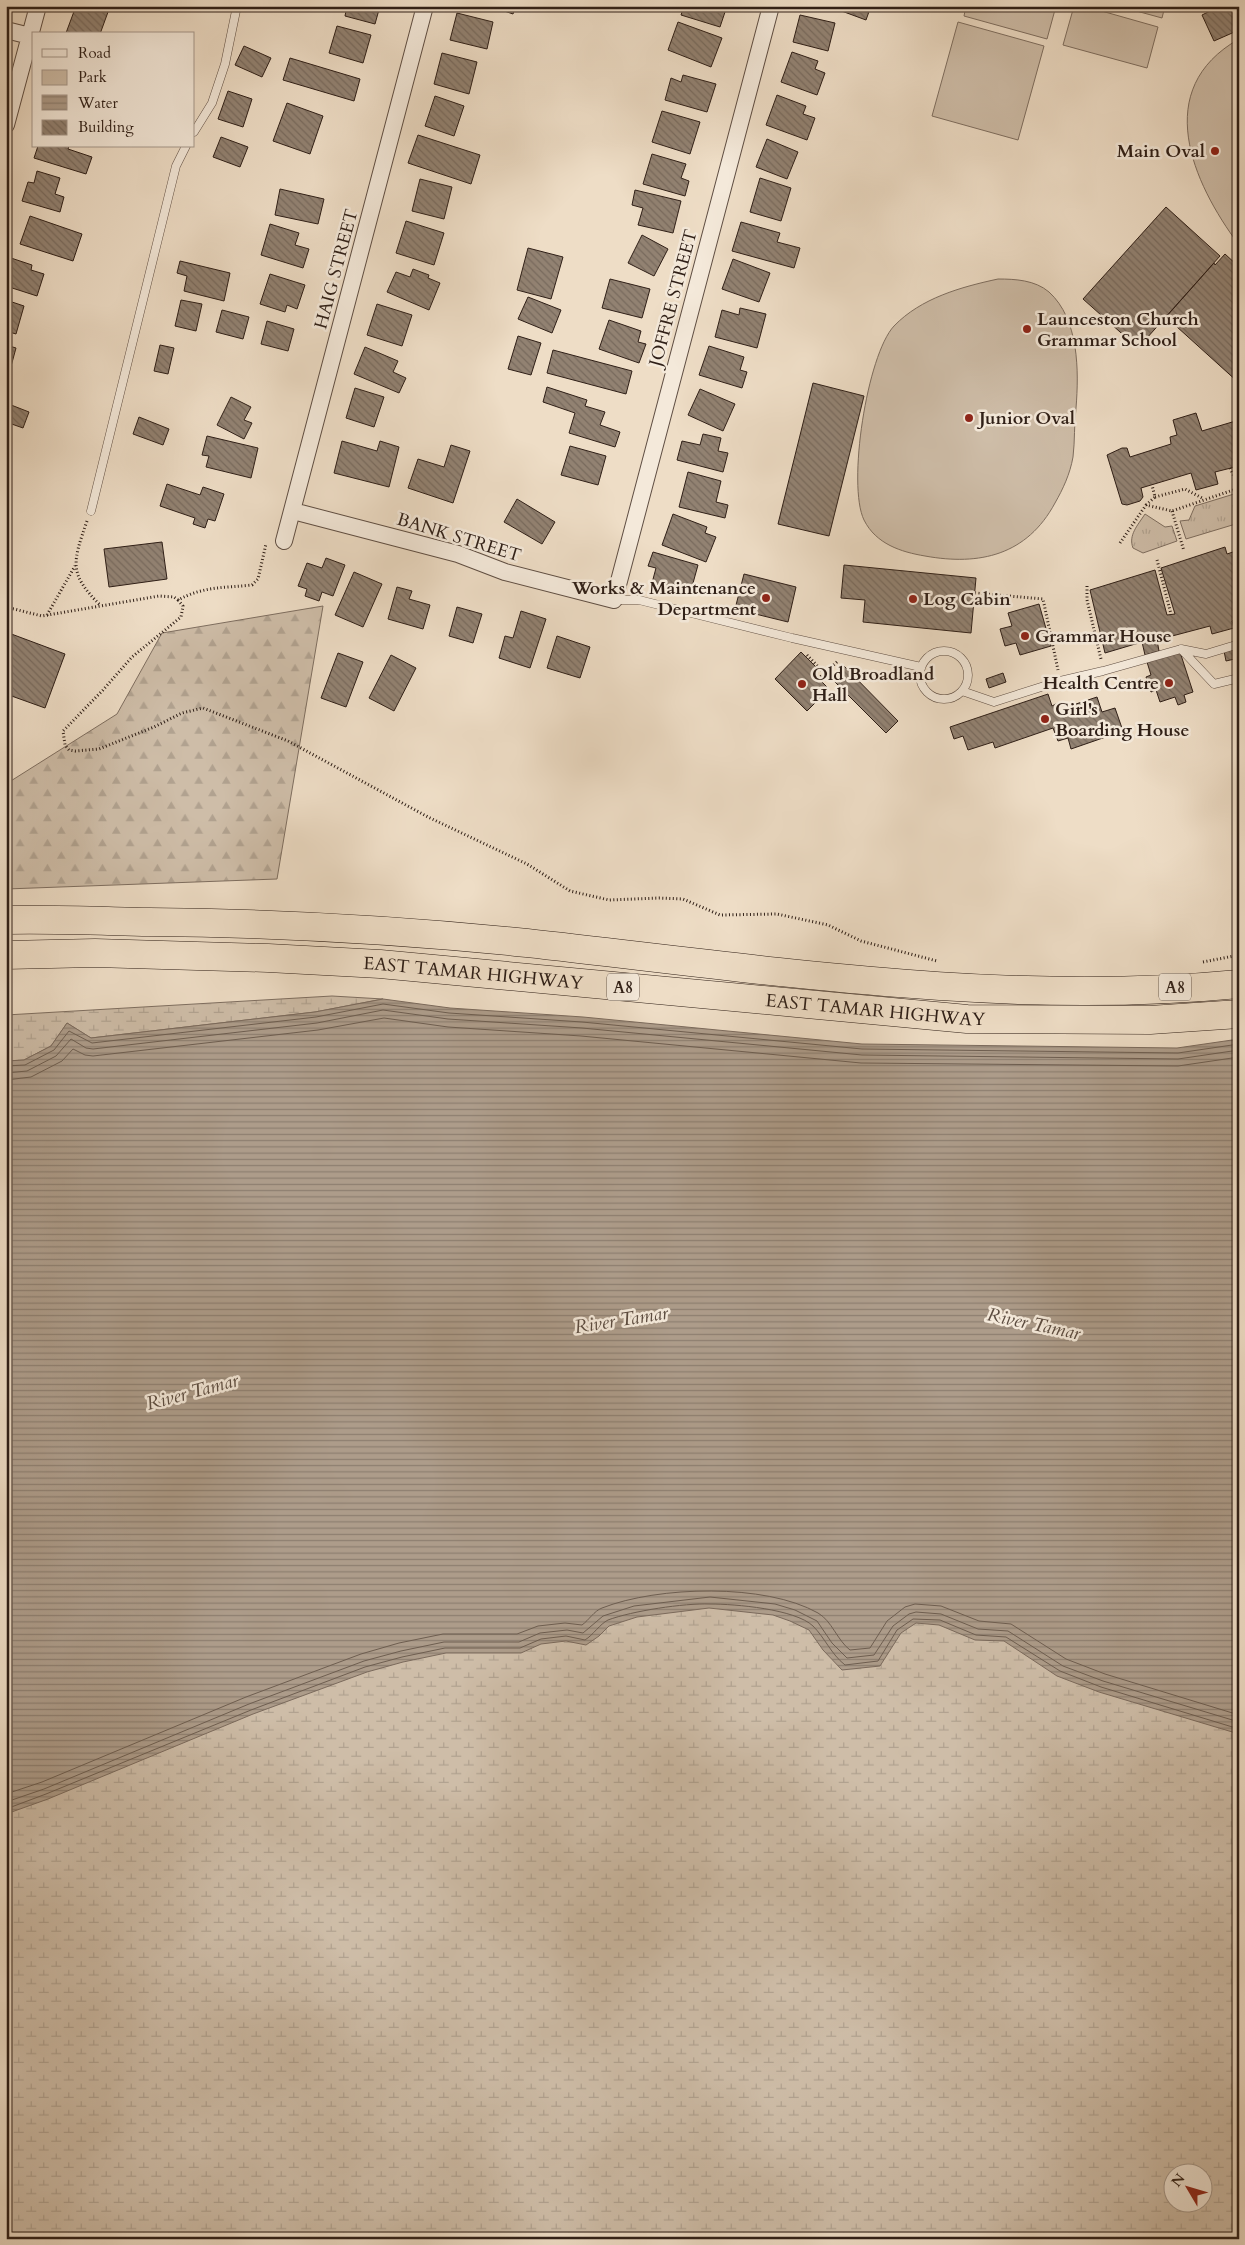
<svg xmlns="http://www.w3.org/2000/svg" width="1245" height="2245" viewBox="0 0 1245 2245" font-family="Cardo,serif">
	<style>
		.grass { fill: url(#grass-tufts); stroke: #7e6e60 }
		.forest { fill: url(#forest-firs); stroke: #7e6e60 }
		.wetland { fill: url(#wetland-marsh); stroke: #7e6e60; fill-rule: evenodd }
		.green { fill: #cebda8; stroke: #7e6e60 }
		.water { fill: url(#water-rules); stroke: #7b6a5c }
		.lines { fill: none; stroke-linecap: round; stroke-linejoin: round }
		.shore { stroke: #6e5e50; stroke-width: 1 }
		.building { fill: url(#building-back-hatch); stroke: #2f1f17 }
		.lane-casing { stroke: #5f4e43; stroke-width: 9 }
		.street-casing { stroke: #5f4e43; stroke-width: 18 }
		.highway-casing { stroke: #2f1f17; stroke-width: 29 }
		.path { stroke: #2f1f17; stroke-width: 3; stroke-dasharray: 1 2.5; stroke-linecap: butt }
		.lane { stroke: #f4e9da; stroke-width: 8 }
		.street { stroke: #f4e9da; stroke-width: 16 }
		.highway { stroke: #eeddc6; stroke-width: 28 }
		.poi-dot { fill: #8f2418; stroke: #f4e9da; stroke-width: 2 }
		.labels { text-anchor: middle; stroke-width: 5; stroke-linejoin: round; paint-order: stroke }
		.shield { fill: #f4e9da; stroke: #6a5c52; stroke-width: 1 }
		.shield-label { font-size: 16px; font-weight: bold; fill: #2f1f17 }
		.poi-label { font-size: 18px; font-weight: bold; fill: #2f1f17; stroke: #f4e9da; text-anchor: start }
		.street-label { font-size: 18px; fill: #2f1f17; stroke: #f4e9da }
		.water-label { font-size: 19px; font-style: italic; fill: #5b4b3f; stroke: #f4e9da }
	</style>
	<defs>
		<pattern id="grass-tufts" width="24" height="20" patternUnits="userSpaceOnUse" patternTransform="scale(1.25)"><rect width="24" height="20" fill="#cebda8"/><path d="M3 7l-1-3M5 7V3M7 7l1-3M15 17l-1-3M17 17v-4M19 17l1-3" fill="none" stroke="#b1a290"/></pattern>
		<pattern id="forest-firs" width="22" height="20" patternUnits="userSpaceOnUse" patternTransform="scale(1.25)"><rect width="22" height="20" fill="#cebda8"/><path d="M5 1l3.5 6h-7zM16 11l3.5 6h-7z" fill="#b1a290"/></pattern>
		<pattern id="wetland-marsh" width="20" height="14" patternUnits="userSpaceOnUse" patternTransform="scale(1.25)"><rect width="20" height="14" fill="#cebda8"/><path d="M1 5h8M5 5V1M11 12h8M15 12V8" fill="none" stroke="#b1a290"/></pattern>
		<pattern id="water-rules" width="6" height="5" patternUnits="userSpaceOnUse" patternTransform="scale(1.25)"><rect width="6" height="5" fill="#ad9c8a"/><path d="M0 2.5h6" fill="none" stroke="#8d7f70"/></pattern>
		<pattern id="building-back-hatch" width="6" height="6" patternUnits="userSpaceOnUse" patternTransform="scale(1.25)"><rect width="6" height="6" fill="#928272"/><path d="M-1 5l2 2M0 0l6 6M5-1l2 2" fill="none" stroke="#786a5d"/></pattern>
	</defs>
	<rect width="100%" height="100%" fill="#eeddc6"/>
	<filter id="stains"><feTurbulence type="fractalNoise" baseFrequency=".004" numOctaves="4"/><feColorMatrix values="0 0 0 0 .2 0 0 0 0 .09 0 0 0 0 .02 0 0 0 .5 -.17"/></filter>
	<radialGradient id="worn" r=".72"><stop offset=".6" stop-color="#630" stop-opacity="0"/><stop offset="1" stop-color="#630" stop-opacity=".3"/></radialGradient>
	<path class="grass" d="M 1234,494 L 1239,508 L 1239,523 L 1186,539 L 1180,521 L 1189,520 L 1195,506 Z
		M 1145,514 L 1165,527 L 1172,526 L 1177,541 L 1143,553 L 1133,548 C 1128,535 1138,525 1145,514 Z"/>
	<path class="forest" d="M 323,606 L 277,879 L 6,889 L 6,784 L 117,714 L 162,633 Z"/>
	<path class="wetland" d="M 332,996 L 383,999 L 315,1012 L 91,1038 L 67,1023 L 51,1046 L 24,1060 L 6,1061 L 6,1015 Z
		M 1239,1480 L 1239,2239 L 6,2239 L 6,1770 L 651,1534 ZM 1172,2172 L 1202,2172 L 1202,2202 L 1172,2202 Z"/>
	<path class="green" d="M 966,6 L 1056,6 L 1047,39 L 964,16 Z
		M 1074,6 L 1084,6 L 1158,27 L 1147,68 L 1063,45 Z
		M 1118,6 L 1165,6 L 1162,18 Z
		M 958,22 L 1044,46 L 1018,140 L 932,116 Z
		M 1239,39 L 1239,245 C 1192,182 1151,89 1239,39 Z
		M 998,279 C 1015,279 1035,280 1049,292 C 1079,319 1079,371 1076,408 C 1074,424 1075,441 1073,457 C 1070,474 1063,489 1055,503 C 1027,555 980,566 925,556 C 901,552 876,544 864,520 C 847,485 867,355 894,326 C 921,298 961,287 998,279 Z"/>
	<path class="water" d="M 383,999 L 450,1008 L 583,1017 L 862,1044 L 1177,1048 L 1239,1039 L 1239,1734 L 1099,1692 L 1057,1676 L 1004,1641 L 975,1640 L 939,1625 L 916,1623 L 901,1633 L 880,1666 L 842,1670 L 823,1650 L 809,1630 L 790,1621 L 773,1615 L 709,1608 L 637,1617 L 609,1626 L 599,1636 L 586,1645 L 566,1641 L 541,1644 L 521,1653 L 446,1653 L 403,1662 L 367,1672 L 253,1714 L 48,1799 L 6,1814 L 6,1061 L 24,1060 L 51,1046 L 67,1023 L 91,1038 L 315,1012 Z"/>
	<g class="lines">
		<path class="shore" d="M 6,1066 L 25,1065 L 54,1050 L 69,1031 L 92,1043 L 316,1017 L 383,1004 L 449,1013 L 582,1022 L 862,1049 L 1178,1053 L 1239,1044
			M 6,1073 L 27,1071 L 56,1056 L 71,1039 L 86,1048 L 93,1049 L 317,1023 L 383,1010 L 448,1019 L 582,1028 L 862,1055 L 1178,1059 L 1239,1050
			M 6,1080 L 31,1077 L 62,1061 L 73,1049 L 85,1055 L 93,1056 L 318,1030 L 384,1018 L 448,1027 L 581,1036 L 861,1063 L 1178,1066 L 1239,1057
			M 6,1794 L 42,1782 L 246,1697 L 361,1654 L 399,1643 L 443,1634 L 517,1634 L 538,1626 L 565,1623 L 582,1625 C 589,1620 594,1611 602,1608 C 658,1586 765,1583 818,1613 C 832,1621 837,1640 850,1650 L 870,1648 L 887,1621 L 905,1607 L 915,1604 L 941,1606 L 979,1621 L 1011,1624 L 1066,1659 L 1105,1674 L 1239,1715
			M 6,1802 L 44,1789 L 249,1704 L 364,1661 L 401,1651 L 444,1642 L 519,1642 L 540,1633 L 567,1630 L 583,1633 L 603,1616 L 634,1606 L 710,1597 L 775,1604 L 795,1610 L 817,1621 L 832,1643 L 847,1658 L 874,1655 L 893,1626 L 909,1614 L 916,1612 L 941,1614 L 978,1629 L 1008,1631 L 1063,1666 L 1103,1681 L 1239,1722
			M 6,1809 L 46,1794 L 251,1710 L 365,1667 L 402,1657 L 445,1648 L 520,1648 L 541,1639 L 566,1636 L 585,1640 C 593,1635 600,1624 608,1620 C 632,1611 684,1603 710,1604 C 735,1604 795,1609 813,1626 C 825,1638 831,1654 845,1665 L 878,1661 L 897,1630 L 913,1619 L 940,1620 L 976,1635 L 1006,1637 L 1060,1671 L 1101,1687 L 1239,1729"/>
	</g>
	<path class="building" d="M 76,6 L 93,6 L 108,12 L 100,34 L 66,33 Z
		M 347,6 L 380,6 L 375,24 L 345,16 Z
		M 490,6 L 516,6 L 513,14 Z
		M 684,6 L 727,6 L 720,27 L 681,15 Z
		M 828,6 L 871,6 L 866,20 Z
		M 1220,6 L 1239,6 L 1239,30 L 1214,41 L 1202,15 Z
		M 457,13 L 493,22 L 487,49 L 450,40 Z
		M 800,15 L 835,23 L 828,51 L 793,42 Z
		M 678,22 L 722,38 L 711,67 L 668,50 Z
		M 337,26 L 371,35 L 363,63 L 329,53 Z
		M 244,46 L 271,58 L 262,77 L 235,65 Z
		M 792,52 L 818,61 L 815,69 L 825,73 L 817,95 L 781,82 Z
		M 442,53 L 477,62 L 469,94 L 434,84 Z
		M 290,58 L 360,79 L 354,101 L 283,80 Z
		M 683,75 L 716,84 L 707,112 L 665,100 L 671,78 L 681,82 Z
		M 228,91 L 252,99 L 243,127 L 218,119 Z
		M 777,95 L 806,106 L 803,114 L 815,118 L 807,140 L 766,125 Z
		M 435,96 L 464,106 L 454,136 L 425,126 Z
		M 287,103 L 323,116 L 310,154 L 273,141 Z
		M 662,111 L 700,122 L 690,154 L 652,142 Z
		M 418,135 L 480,155 L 471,184 L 408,163 Z
		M 221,137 L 248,147 L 240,167 L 213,157 Z
		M 767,139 L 798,152 L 787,179 L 756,167 Z
		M 38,146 L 69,146 L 68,149 L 92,157 L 86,174 L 34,158 Z
		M 652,154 L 686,164 L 681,178 L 689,181 L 685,196 L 643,184 Z
		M 37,171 L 60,178 L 55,194 L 64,197 L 60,212 L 22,201 L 28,182 L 34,183 Z
		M 760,178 L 791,188 L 781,221 L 750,212 Z
		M 420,179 L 452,187 L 444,219 L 412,211 Z
		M 280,189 L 324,199 L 318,224 L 275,215 Z
		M 635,190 L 681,201 L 673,233 L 638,225 L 643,208 L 632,205 Z
		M 1166,207 L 1220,256 L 1138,348 L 1083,299 Z
		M 30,216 L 82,234 L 73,261 L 20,244 Z
		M 406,221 L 444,233 L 434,265 L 396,253 Z
		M 741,222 L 780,233 L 777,242 L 800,248 L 794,268 L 732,251 Z
		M 270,224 L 299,233 L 295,245 L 309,249 L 303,268 L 261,255 Z
		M 642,235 L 668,249 L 654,276 L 628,263 Z
		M 528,248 L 563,257 L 551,299 L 517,290 Z
		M 1225,254 L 1238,266 L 1236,269 L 1239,271 L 1239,383 L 1166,317 L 1214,263 L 1215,265 Z
		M 11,258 L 32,265 L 31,270 L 44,274 L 37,296 L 6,286 L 6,272 Z
		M 733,259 L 770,273 L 759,302 L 722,289 Z
		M 180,261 L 230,273 L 224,301 L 184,291 L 187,276 L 177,273 Z
		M 413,269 L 429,275 L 428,278 L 440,283 L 429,310 L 387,292 L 396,272 L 410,277 Z
		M 270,274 L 305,285 L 297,309 L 287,305 L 285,312 L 260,304 Z
		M 610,279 L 650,289 L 642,318 L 602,308 Z
		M 528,297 L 561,310 L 552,333 L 518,319 Z
		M 6,300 L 24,306 L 16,334 L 6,331 Z
		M 181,300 L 202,304 L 196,331 L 175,326 Z
		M 377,304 L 412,315 L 402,346 L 367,335 Z
		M 740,308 L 766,314 L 757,348 L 715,337 L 722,310 L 739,315 Z
		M 222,310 L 249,317 L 243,339 L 216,332 Z
		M 609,320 L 641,331 L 638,342 L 646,344 L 639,363 L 599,349 Z
		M 267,321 L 294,329 L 288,351 L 261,344 Z
		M 518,336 L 541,343 L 531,375 L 508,369 Z
		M 6,345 L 16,348 L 10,370 L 6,370 Z
		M 160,345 L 174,348 L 168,374 L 154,371 Z
		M 709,346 L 744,357 L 740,370 L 747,372 L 742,388 L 699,375 Z
		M 365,347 L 398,361 L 393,372 L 406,378 L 399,393 L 354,374 Z
		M 553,350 L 632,371 L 626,394 L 547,373 Z
		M 813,383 L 864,396 L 829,536 L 778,524 Z
		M 547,387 L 587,400 L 585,406 L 605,412 L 600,425 L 620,432 L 615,447 L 569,433 L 575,413 L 543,402 Z
		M 355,388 L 384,397 L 374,427 L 346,418 Z
		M 700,389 L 735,404 L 723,431 L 688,415 Z
		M 231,397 L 251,407 L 244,420 L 252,423 L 244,439 L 217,425 Z
		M 6,403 L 29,412 L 23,428 L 6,422 Z
		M 1196,413 L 1202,431 L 1239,420 L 1239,466 L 1215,472 L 1218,484 L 1196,490 L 1191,473 L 1141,488 L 1143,497 L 1140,501 L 1127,505 L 1122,504 L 1107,455 L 1122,448 L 1127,448 L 1130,457 L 1171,444 L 1170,437 L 1177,435 L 1173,420 Z
		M 139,417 L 169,429 L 163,445 L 133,434 Z
		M 703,434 L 721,438 L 718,451 L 728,453 L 723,472 L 677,460 L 682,441 L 700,445 Z
		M 207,436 L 258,448 L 251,478 L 206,467 L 209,456 L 202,455 Z
		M 342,441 L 377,451 L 380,441 L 399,447 L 389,487 L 334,473 Z
		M 451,445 L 470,451 L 453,503 L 408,488 L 418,459 L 444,467 Z
		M 570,446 L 606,456 L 598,485 L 561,475 Z
		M 688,472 L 721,481 L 716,502 L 728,505 L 725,518 L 679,507 Z
		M 167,484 L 200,495 L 203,487 L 224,494 L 215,521 L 208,519 L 205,528 L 193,524 L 195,518 L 160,506 Z
		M 517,499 L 555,522 L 542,544 L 504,522 Z
		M 673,514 L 707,527 L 705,533 L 716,537 L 706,562 L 662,545 Z
		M 162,542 L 167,579 L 109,587 L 104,549 Z
		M 1225,547 L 1227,554 L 1239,550 L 1239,618 L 1232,621 L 1234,628 L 1212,634 L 1210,626 L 1157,640 L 1159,651 L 1145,655 L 1142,642 L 1105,653 L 1090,590 L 1155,570 L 1167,615 L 1175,614 L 1161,568 Z
		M 653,552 L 698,565 L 690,594 L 652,583 L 656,568 L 648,566 Z
		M 326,558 L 345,565 L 333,596 L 322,592 L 319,601 L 305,596 L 307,589 L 298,586 L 307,563 L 322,568 Z
		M 844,565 L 976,578 L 971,633 L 863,622 L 865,600 L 841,598 Z
		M 354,572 L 382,584 L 363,627 L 335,615 Z
		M 744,574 L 796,587 L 788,622 L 735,609 Z
		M 397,587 L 412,591 L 409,599 L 430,605 L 423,629 L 388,619 Z
		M 1039,604 L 1051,646 L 1020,655 L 1016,643 L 1005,646 L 1000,629 L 1012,626 L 1008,613 Z
		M 457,607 L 482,614 L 473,643 L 449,636 Z
		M 521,611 L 546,619 L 530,668 L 499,658 L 505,636 L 513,638 Z
		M 6,632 L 65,654 L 45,708 L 6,694 Z
		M 557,636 L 590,647 L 580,678 L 547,668 Z
		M 1239,649 L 1239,658 L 1226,661 L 1224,651 Z
		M 801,652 L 818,669 L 813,673 L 829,689 L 807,711 L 775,679 Z
		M 1180,652 L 1193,692 L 1184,695 L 1186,702 L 1178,705 L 1175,697 L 1160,702 L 1156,690 L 1151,692 L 1146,677 L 1151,675 L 1147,662 Z
		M 338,653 L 363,662 L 346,707 L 321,698 Z
		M 391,655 L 416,668 L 394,711 L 369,698 Z
		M 843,665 L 898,721 L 886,733 L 830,677 Z
		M 1003,673 L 1006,682 L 989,688 L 986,679 Z
		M 1048,694 L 1052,706 L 1058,703 L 1061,709 L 1097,697 L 1102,712 L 1115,708 L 1123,731 L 1071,749 L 1068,738 L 1058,741 L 1053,728 L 995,748 L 993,742 L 968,750 L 963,736 L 954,739 L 950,727 Z"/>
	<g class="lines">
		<g class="lane-casing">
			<path id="lane" d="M 194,132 L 212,103 L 225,64 L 237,6
				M 91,511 L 176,166 L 186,146
				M 614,600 L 639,600 L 792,638 L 921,667
				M 1181,649 L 1214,684 L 1239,678
				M920 675a24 24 0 1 1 48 0a24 24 0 1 1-48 0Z
				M 962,691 L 994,702 L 1060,681 L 1103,671 L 1181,649 L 1206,654 L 1239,644"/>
		</g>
		<g class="street-casing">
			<path id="street" d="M 6,30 L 30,36
				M 6,125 L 38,6
				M 293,511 L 458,554 L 505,572 L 614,600 L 771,6
				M 284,541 L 425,6"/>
		</g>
		<g class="highway-casing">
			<g id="highway">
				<path d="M 6,920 C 54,919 102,921 149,922 C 275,923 401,930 527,943 C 763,969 1001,1007 1239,984"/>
				<path id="s1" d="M 6,955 L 95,953 L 268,958 L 380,964 L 967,1019 L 1150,1020 L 1239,1014"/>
			</g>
		</g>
		<path class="path" d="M 1230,468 L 1239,487
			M 1155,497 L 1185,489 L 1204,499
			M 1146,505 L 1155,497 L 1152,485
			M 1172,511 L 1184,551
			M 87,521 C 73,562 68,573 100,605
			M 1120,543 L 1146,505 L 1172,511 L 1239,488
			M 1157,560 L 1171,614
			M 1087,586 L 1087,600 L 1101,659
			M 975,593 L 1043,599 L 1058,670
			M 178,600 L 183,606 L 181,617 L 132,657 L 103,690 L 63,731 L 65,745 L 69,750 L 75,751 L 99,749 L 154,727 L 182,713 L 203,708 L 288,741 L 428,817 L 527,864 L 570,891 L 609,900 L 659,898 L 683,899 L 720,915 L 777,914 L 828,925 L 861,941 L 937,961
			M 6,607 L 42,616 L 159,596 L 174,597 L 178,600 C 204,586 224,588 252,585 L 258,579 L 266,544
			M 47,615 L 75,566
			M 807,655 L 825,674
			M 818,679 L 838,661
			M 1203,962 L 1239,955"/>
		<use href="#lane" class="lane"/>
		<use href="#street" class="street"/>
		<use href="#highway" class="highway"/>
	</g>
	<g class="poi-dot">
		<circle cx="1215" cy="151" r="5"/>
		<circle cx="1027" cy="329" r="5"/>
		<circle cx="969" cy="418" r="5"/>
		<circle cx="766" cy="598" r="5"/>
		<circle cx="913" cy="599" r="5"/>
		<circle cx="1025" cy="636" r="5"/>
		<circle cx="1169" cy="683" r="5"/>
		<circle cx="802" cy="684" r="5"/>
		<circle cx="1045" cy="719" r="5"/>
	</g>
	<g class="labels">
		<g class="shield">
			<rect x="607" y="973.5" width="32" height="27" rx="4"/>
			<rect x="1159" y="973.5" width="32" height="27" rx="4"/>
		</g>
		<g class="shield-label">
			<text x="623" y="993">A8</text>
			<text x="1175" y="993">A8</text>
		</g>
		<g class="poi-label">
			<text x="1205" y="157" text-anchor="end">Main Oval</text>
			<text x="1037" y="325">Launceston Church<tspan x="1037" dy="21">Grammar School</tspan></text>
			<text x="979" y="424">Junior Oval</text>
			<text x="756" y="594" text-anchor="end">Works &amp; Maintenance<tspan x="756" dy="21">Department</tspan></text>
			<text x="923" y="605">Log Cabin</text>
			<text x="1035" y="642">Grammar House</text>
			<text x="812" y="680">Old Broadland<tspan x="812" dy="21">Hall</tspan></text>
			<text x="1159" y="689" text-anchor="end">Health Centre</text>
			<text x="1055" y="715">Girl's<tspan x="1055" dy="21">Boarding House</tspan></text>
		</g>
		<g class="street-label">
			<text transform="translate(336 269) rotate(-75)" y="6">HAIG STREET</text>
			<text transform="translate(673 298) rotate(-75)" y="6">JOFFRE STREET</text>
			<text transform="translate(459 537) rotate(17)" y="6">BANK STREET</text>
			<text dy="6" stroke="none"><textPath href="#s1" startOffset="468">EAST TAMAR HIGHWAY</textPath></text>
			<text dy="6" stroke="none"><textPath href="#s1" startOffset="872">EAST TAMAR HIGHWAY</textPath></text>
		</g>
		<g class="water-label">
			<text transform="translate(621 1319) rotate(-9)" y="7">River Tamar</text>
			<text transform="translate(1034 1323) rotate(12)" y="7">River Tamar</text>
			<text transform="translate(192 1391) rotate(-15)" y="7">River Tamar</text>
		</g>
	</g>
	<rect width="1245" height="2245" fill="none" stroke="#eeddc6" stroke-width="25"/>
	<rect x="8" y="8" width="1230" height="2230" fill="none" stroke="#2f1f17" stroke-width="2.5"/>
	<rect x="12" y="12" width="1220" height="2220" fill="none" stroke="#2f1f17"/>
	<rect x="32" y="32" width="162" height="115" fill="#f4e9da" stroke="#a5988c"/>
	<rect x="42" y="49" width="25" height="8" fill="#f4e9da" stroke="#a5988c"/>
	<text x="78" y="58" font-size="15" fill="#2f1f17">Road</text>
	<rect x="42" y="70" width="25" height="15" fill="#cebda8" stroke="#a5988c"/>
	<text x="78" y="82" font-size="15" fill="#2f1f17">Park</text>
	<rect x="42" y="95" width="25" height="15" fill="url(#water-rules)" stroke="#a5988c"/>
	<text x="78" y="108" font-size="15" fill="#2f1f17">Water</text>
	<rect x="42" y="120" width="25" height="15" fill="url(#building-back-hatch)" stroke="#a5988c"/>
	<text x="78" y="132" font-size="15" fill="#2f1f17">Building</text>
	<g transform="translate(1188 2188) rotate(308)"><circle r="24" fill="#f4e9da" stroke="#a5988c"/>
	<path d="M0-4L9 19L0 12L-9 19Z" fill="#8f2418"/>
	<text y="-8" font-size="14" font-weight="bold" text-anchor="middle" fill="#2f1f17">N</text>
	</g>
	<rect width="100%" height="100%" filter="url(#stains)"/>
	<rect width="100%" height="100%" fill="url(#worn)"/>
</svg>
